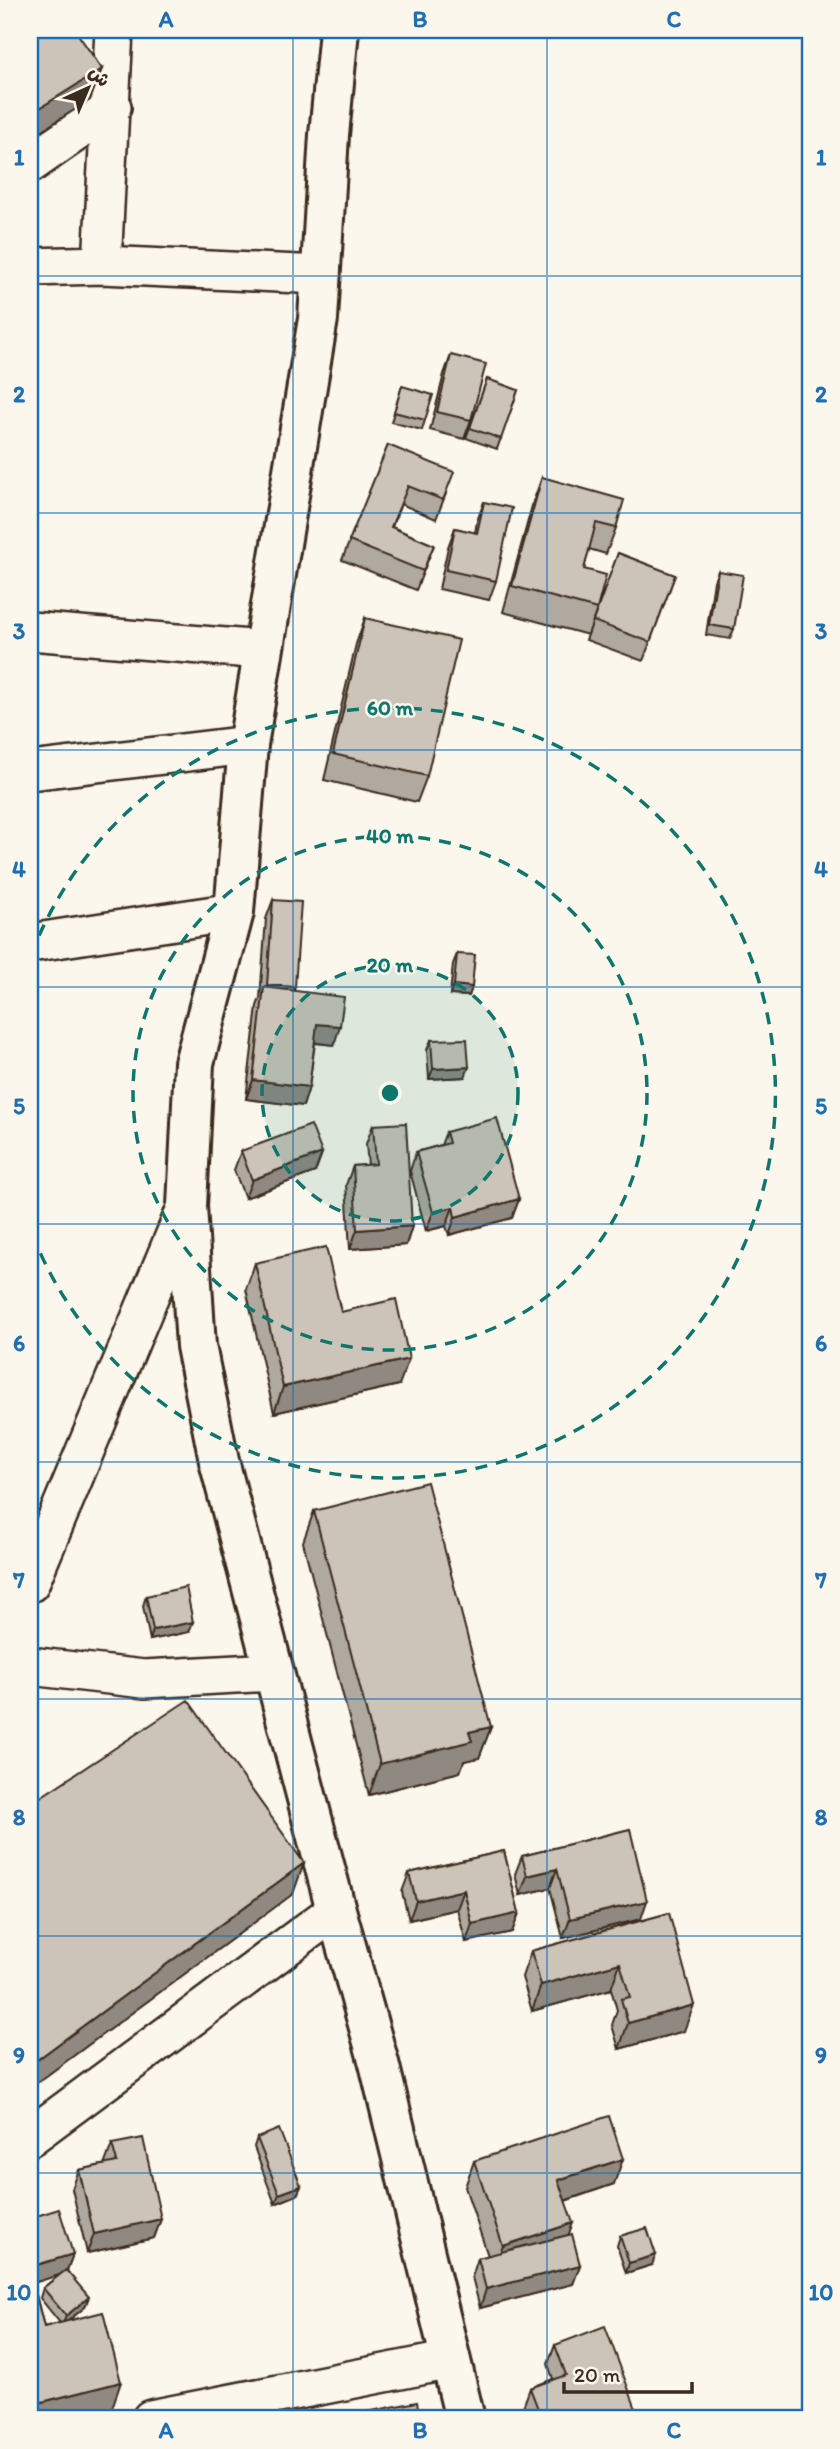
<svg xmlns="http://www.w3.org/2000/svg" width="840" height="2449" viewBox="0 0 840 2449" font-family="Itim,'Playpen Sans Arabic',sans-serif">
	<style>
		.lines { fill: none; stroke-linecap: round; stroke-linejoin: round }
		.minor-casing { stroke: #3b2a1e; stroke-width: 42 }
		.tertiary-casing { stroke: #3b2a1e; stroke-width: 44 }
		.minor { stroke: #fbf7ec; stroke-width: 37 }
		.tertiary { stroke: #fbf7ec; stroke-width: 38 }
		.wall { fill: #afa99f; stroke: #3b2a1e; stroke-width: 2; fill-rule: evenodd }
		.shaded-wall { fill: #8f8982; stroke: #3b2a1e; stroke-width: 2 }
		.building { fill: #ccc4b9; stroke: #3b2a1e; stroke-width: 2 }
		.grid { fill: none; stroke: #1f6fb2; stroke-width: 2; stroke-opacity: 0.55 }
		.ring { fill: none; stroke: #0f766e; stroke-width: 3.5; stroke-dasharray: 12 9 }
		.centre { fill: #0f766e; stroke: #fbf7ec; stroke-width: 3.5 }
		.ring-label { font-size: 21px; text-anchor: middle; font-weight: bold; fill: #0f766e; stroke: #fbf7ec; stroke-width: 5; stroke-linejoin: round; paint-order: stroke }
		.neatline { fill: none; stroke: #1f6fb2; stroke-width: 2.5 }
		.grid-label { font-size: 23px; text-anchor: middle; font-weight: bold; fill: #1f6fb2 }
	</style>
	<rect width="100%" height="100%" fill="#fbf7ec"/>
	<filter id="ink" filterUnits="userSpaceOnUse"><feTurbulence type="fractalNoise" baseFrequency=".0143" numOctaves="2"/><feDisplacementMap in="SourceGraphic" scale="14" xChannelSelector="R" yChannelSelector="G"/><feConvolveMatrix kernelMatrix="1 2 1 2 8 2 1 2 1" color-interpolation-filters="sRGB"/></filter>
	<g filter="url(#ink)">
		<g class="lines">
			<g class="minor-casing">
				<path id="minor" d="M 30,164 L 112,107
					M 102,265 L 114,30
					M 30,267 L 102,265 L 321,275
					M 30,631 L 263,650
					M 30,771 L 248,745
					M 30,943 L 234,912
					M 30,1583 L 187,1206
					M 30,1666 L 144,1679 L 274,1672
					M 30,2137 L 336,1910
					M 151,2419 L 451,2360"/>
			</g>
			<g class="tertiary-casing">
				<path id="tertiary" d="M 339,30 L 329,135 L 318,319 L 248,745 L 234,912 L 194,1063 L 187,1206 L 196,1346 L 219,1461 L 336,1910 L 379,2063 L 465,2419"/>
			</g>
			<use href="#minor" class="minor"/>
			<use href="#tertiary" class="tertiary"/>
		</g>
		<path class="wall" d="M 451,355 L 471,420 L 464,439 L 430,430 L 444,374 Z
			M 487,379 L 518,390 L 497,449 L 466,438 Z
			M 402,386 L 425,420 L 422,430 L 391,422 Z
			M 388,445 L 447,491 L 436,519 L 401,504 L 392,527 L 434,545 L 416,590 L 342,560 Z
			M 542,477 L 616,528 L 606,554 L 589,549 L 584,569 L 597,609 L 588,635 L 503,612 L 533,502 Z
			M 484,502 L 496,581 L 489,600 L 439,589 L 448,547 L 455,528 L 475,533 L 477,521 Z
			M 618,553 L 675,575 L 643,661 L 586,640 Z
			M 718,571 L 734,629 L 730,639 L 706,635 L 714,581 Z
			M 365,618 L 427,776 L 417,802 L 324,780 L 356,644 Z
			M 273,900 L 295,987 L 293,991 L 334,1045 L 315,1043 L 309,1087 L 303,1106 L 246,1099 L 257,1006 L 260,998 L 266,919 Z
			M 457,954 L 472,987 L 469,996 L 450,995 L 453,964 Z
			M 431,1040 L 465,1077 L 429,1079 L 427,1050 Z
			M 373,1125 L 412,1226 L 406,1245 L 350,1249 L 346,1185 L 353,1166 L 368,1165 L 366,1144 Z
			M 446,1132 L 519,1199 L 512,1218 L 449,1235 L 446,1226 L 426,1231 L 410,1171 L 416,1152 L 441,1145 Z
			M 241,1151 L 322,1153 L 315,1172 L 245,1198 L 234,1170 Z
			M 255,1263 L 341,1312 L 399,1385 L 274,1413 L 246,1289 Z
			M 314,1511 L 491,1727 L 479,1758 L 464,1761 L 460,1772 L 369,1795 L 303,1542 Z
			M 146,1596 L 189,1632 L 150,1640 L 143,1606 Z
			M 630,1829 L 641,1919 L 563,1938 L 550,1888 L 520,1895 L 515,1874 L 522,1856 Z
			M 504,1851 L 519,1913 L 512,1932 L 466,1942 L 457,1909 L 409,1920 L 402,1892 L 409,1873 Z
			M 669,1913 L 684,2031 L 619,2049 L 612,2025 L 617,2010 L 611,1989 L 532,2011 L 522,1977 L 531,1951 Z
			M 257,2138 L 301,2186 L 297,2195 L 275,2204 L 254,2147 Z
			M 112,2144 L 161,2219 L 154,2238 L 87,2253 L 72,2189 L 79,2170 L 106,2164 L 105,2163 Z
			M 474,2161 L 614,2184 L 565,2201 L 568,2235 L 580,2265 L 573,2284 L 480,2308 L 472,2277 L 478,2258 L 488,2256 L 465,2187 Z
			M 30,2218 L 73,2254 L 67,2270 L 85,2307 L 68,2321 L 112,2408 L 67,2419 L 30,2419 ZM 60,2274 L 43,2288 L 40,2298 L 60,2323 L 44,2327 L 33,2283 Z
			M 620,2236 L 652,2265 L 626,2273 L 617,2246 Z
			M 555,2345 L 636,2411 L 643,2419 L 528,2419 L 523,2407 L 530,2388 L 553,2379 L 548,2364 Z"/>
		<path class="shaded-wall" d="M 102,69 L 90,100 L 30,138 L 30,114 Z
			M 267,985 L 295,987 L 288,1006 L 263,994 Z
			M 454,985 L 472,987 L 469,996 L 450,995 Z
			M 317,1024 L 340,1026 L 334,1045 L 310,1042 Z
			M 469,1067 L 465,1077 L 429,1079 L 433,1069 Z
			M 253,1080 L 309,1087 L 303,1106 L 246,1099 Z
			M 322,1153 L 315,1172 L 245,1198 L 252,1180 Z
			M 519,1199 L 512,1218 L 449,1235 L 455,1217 Z
			M 453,1207 L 446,1226 L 426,1231 L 433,1212 Z
			M 412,1226 L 406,1245 L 350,1249 L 357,1230 Z
			M 409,1359 L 399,1385 L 274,1413 L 283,1387 Z
			M 193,1622 L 189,1632 L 150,1640 L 153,1630 Z
			M 491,1727 L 479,1758 L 464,1761 L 460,1772 L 369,1795 L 380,1764 L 469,1732 Z
			M 304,1863 L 293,1894 L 30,2088 L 30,2065 Z
			M 557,1869 L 550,1888 L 520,1895 L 527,1876 Z
			M 464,1890 L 457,1909 L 409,1920 L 416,1901 Z
			M 647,1901 L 641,1919 L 563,1938 L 570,1919 Z
			M 519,1913 L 512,1932 L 466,1942 L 472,1924 Z
			M 620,1963 L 611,1989 L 532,2011 L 541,1985 Z
			M 694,2005 L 684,2031 L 619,2049 L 628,2023 Z
			M 623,2159 L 614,2184 L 549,2206 L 558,2180 Z
			M 301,2186 L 297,2195 L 275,2204 L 279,2194 Z
			M 161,2219 L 154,2238 L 87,2253 L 94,2234 Z
			M 573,2223 L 563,2249 L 493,2272 L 503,2246 Z
			M 73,2254 L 66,2273 L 30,2284 L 30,2267 Z
			M 656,2255 L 652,2265 L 626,2273 L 629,2263 Z
			M 580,2265 L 573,2284 L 480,2308 L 486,2289 Z
			M 89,2297 L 85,2307 L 62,2326 L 66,2316 Z
			M 121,2382 L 112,2408 L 67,2419 L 30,2419 L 30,2405 Z"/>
		<path class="building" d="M 30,30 L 75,30 L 102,69 L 30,114 Z
			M 451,355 L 486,364 L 471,420 L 437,412 Z
			M 487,379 L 518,390 L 501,439 L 470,428 Z
			M 402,386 L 433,395 L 425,420 L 394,412 Z
			M 388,445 L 454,472 L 443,500 L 408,486 L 391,527 L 434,545 L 423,571 L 349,541 Z
			M 542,477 L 624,500 L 616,528 L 596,523 L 584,569 L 606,575 L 597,609 L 512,586 Z
			M 484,502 L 512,508 L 496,581 L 446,570 L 455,528 L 477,533 Z
			M 618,553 L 675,575 L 650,642 L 593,621 Z
			M 718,571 L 743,575 L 734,629 L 709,625 Z
			M 365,618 L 459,640 L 427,776 L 333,754 Z
			M 273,900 L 301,902 L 295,987 L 267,985 Z
			M 457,954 L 475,955 L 472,987 L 454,985 Z
			M 264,987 L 344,997 L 340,1026 L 317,1024 L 309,1087 L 253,1080 Z
			M 467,1039 L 469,1067 L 433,1069 L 431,1040 Z
			M 497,1118 L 519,1199 L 455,1217 L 453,1207 L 433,1212 L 416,1152 L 449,1143 L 446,1132 Z
			M 406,1123 L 412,1226 L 357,1230 L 353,1166 L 376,1164 L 373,1125 Z
			M 311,1125 L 322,1153 L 252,1180 L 241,1151 Z
			M 326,1247 L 341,1312 L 396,1299 L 409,1359 L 283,1387 L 255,1263 Z
			M 427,1482 L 491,1727 L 469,1732 L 472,1741 L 380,1764 L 314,1511 Z
			M 186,1587 L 193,1622 L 153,1630 L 146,1596 Z
			M 188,1700 L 304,1863 L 30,2065 L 30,1804 Z
			M 630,1829 L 647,1901 L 570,1919 L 557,1869 L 527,1876 L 522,1856 Z
			M 504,1851 L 519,1913 L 472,1924 L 464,1890 L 416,1901 L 409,1873 Z
			M 669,1913 L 694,2005 L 628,2023 L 621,1999 L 630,1997 L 620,1963 L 541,1985 L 531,1951 Z
			M 609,2116 L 623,2159 L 558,2180 L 573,2223 L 503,2246 L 474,2161 Z
			M 279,2129 L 301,2186 L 279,2194 L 257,2138 Z
			M 143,2138 L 161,2219 L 94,2234 L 79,2170 L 117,2162 L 112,2144 Z
			M 59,2209 L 73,2254 L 30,2267 L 30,2218 Z
			M 647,2228 L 656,2255 L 629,2263 L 620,2236 Z
			M 572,2234 L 580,2265 L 486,2289 L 478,2258 Z
			M 66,2270 L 89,2297 L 66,2316 L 43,2288 Z
			M 30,2272 L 44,2327 L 103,2312 L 121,2382 L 30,2405 Z
			M 605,2326 L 636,2409 L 605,2419 L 542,2419 L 530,2388 L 566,2375 L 555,2345 Z
			M 417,2402 L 420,2419 L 332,2419 Z
			M 640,2410 L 643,2419 L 605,2419 Z"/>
	</g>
	<path class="grid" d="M 293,30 L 293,2419M 547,30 L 547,2419M 30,276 L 810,276M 30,513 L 810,513M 30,750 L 810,750M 30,987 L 810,987M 30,1224 L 810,1224M 30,1462 L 810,1462M 30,1699 L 810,1699M 30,1936 L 810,1936M 30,2173 L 810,2173"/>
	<circle cx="390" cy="1093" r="128" fill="#0f766e" fill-opacity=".12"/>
	<g class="ring">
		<circle cx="390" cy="1093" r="128"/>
		<circle cx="390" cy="1093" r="257"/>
		<path d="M31 955A385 385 0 1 1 31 1231"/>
	</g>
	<circle cx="390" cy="1093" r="10" class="centre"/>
	<g class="ring-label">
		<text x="390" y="715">60 m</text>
		<text x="390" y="843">40 m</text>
		<text x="390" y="972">20 m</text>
	</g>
	<rect width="840" height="2449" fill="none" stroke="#fbf7ec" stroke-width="77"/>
	<g transform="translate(88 88) rotate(44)" stroke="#fbf7ec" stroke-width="5" paint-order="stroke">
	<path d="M0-5L12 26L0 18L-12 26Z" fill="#3b2a1e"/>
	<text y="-10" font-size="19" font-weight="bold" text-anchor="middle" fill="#3b2a1e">ش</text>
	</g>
	<path d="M564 2382v10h128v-10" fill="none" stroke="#3b2a1e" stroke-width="3.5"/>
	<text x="574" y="2382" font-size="21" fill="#3b2a1e" stroke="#fbf7ec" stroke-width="5" paint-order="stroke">20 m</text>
	<rect x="38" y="38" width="764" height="2372" class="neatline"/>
	<g class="grid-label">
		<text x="166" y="27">A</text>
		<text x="420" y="27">B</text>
		<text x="674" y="27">C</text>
		<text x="19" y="165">1</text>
		<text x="821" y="165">1</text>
		<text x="19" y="402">2</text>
		<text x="821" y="402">2</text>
		<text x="19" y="639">3</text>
		<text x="821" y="639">3</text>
		<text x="19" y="877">4</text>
		<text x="821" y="877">4</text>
		<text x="19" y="1114">5</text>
		<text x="821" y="1114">5</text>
		<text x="19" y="1351">6</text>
		<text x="821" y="1351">6</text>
		<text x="19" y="1588">7</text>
		<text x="821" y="1588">7</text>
		<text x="19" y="1825">8</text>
		<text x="821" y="1825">8</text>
		<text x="19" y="2063">9</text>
		<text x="821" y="2063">9</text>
		<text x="19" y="2300">10</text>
		<text x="821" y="2300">10</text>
		<text x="166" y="2438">A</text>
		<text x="420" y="2438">B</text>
		<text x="674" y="2438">C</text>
	</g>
</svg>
